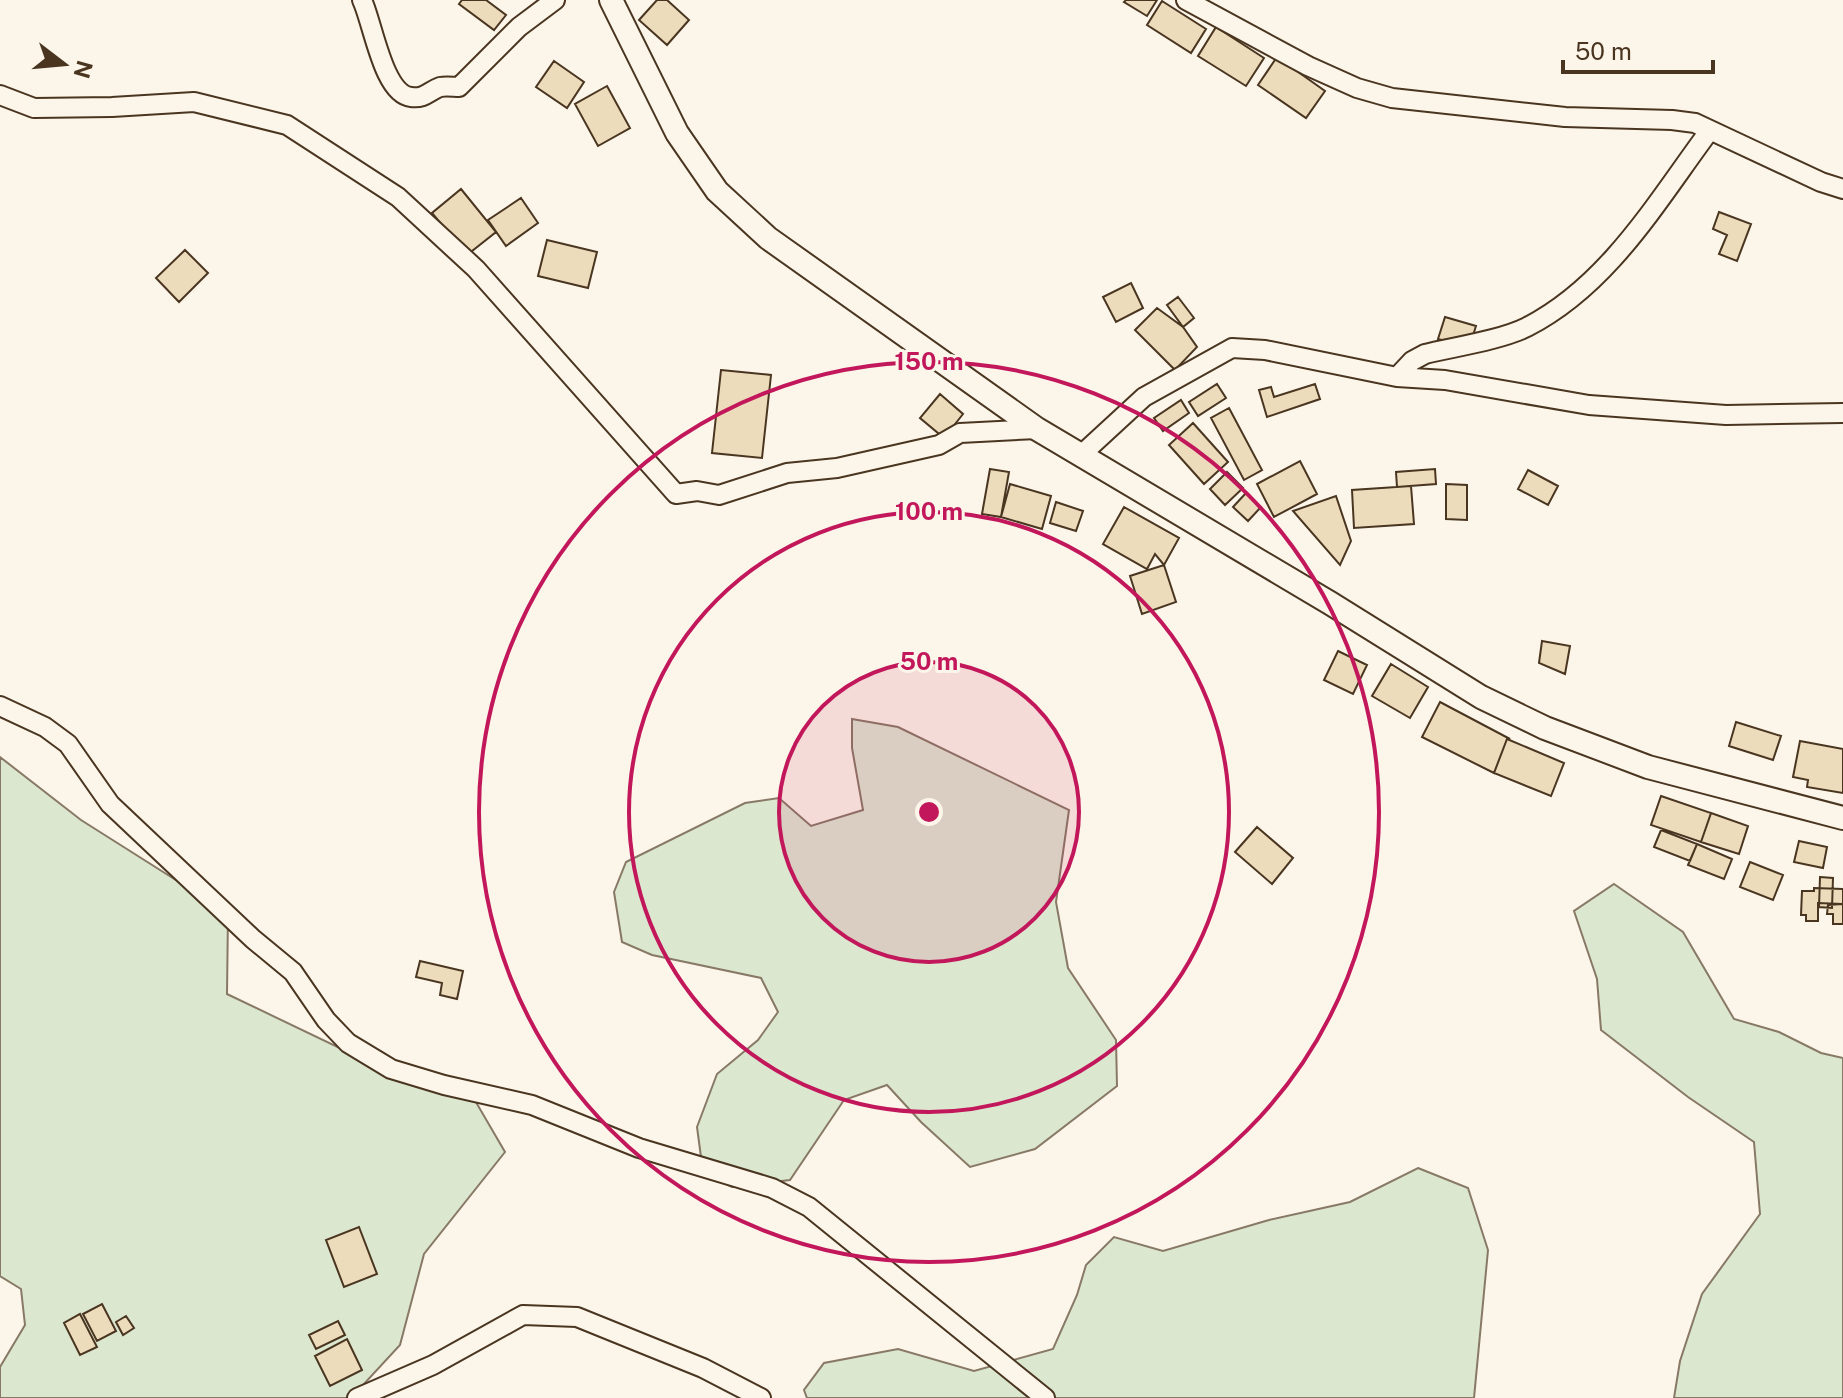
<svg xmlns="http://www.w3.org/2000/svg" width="1843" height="1398" viewBox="0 0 1843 1398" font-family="'Public Sans',sans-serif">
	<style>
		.green { fill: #dce7d0; stroke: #887966; stroke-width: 2 }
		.building { fill: #ecdcbc; stroke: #4a3520; stroke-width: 2 }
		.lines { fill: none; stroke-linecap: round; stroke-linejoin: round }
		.minor-casing { stroke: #4a3520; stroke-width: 22 }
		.tertiary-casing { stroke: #4a3520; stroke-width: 26 }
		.minor { stroke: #fbf6e9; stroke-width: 18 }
		.tertiary { stroke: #fbf6e9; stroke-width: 22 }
		.ring { fill: none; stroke: #c2185b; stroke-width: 4 }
		.centre { fill: #c2185b; stroke: #fbf6e9; stroke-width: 4 }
		.ring-label { font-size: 24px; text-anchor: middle; font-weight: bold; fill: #c2185b; stroke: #fbf6e9; stroke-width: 6; stroke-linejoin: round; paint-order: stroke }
	</style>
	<rect width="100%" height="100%" fill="#fbf6e9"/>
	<path class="green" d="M 852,719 L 898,727 L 1069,810 L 1056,902 L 1068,968 L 1116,1040 L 1117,1086 L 1035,1149 L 970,1167 L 921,1122 L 887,1085 L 844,1100 L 790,1180 L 732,1187 L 703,1172 L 697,1127 L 717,1074 L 758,1040 L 778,1012 L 761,978 L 652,955 L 622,942 L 614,892 L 626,862 L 745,803 L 779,798 L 811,826 L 863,810 L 852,748 Z
		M 0,757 L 81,820 L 228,913 L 227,994 L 396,1075 L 473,1097 L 505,1152 L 424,1254 L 400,1345 L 351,1398 L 0,1398 L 0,1367 L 25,1325 L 21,1289 L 0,1276 Z
		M 1614,884 L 1683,932 L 1734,1019 L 1779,1032 L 1821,1053 L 1843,1058 L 1843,1398 L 1674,1398 L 1680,1361 L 1702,1294 L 1760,1214 L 1754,1142 L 1688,1097 L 1601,1030 L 1597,979 L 1574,911 Z
		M 1418,1168 L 1468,1188 L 1488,1250 L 1474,1398 L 807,1398 L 804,1390 L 824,1363 L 898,1349 L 974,1371 L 1053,1349 L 1077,1295 L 1086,1265 L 1114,1237 L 1163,1251 L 1269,1220 L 1350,1202 Z"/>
	<path class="building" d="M 462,0 L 486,0 L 506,15 L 494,30 L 459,4 Z
		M 657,0 L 667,0 L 689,20 L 667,45 L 639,20 Z
		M 1126,0 L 1157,0 L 1147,16 L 1124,2 Z
		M 1162,1 L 1206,29 L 1191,53 L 1147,25 Z
		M 1216,27 L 1264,58 L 1246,86 L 1198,56 Z
		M 1277,57 L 1325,91 L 1306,118 L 1258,85 Z
		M 554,61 L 584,82 L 567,108 L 536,87 Z
		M 607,86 L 630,128 L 598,146 L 575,104 Z
		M 461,189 L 496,232 L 467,255 L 432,213 Z
		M 521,198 L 538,223 L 506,246 L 488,220 Z
		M 1719,212 L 1751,224 L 1737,261 L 1719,254 L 1727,235 L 1713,229 Z
		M 547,240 L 597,252 L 588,288 L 538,276 Z
		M 185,250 L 208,273 L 179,302 L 156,278 Z
		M 1131,283 L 1143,308 L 1116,322 L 1103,297 Z
		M 1178,297 L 1194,318 L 1183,327 L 1167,305 Z
		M 1157,308 L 1183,327 L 1197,347 L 1175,370 L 1135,330 Z
		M 1445,317 L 1476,326 L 1469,348 L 1438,339 Z
		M 721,370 L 771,375 L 762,458 L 712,453 Z
		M 1217,384 L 1226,398 L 1198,416 L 1189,402 Z
		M 1315,384 L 1320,399 L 1267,417 L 1259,390 L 1271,387 L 1274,397 Z
		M 940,394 L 963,414 L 944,438 L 920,418 Z
		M 1181,400 L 1189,413 L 1163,431 L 1154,418 Z
		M 1229,408 L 1262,470 L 1244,480 L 1211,418 Z
		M 1193,423 L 1228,462 L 1204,484 L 1169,445 Z
		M 1300,461 L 1317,494 L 1274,517 L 1257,484 Z
		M 990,469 L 1009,472 L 1001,517 L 982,514 Z
		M 1435,469 L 1436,484 L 1397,487 L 1396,472 Z
		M 1528,470 L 1558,486 L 1548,505 L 1518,489 Z
		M 1227,472 L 1243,488 L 1225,505 L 1210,489 Z
		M 1010,484 L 1051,496 L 1042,529 L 1001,517 Z
		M 1446,484 L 1467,485 L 1467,520 L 1446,519 Z
		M 1411,486 L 1414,524 L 1354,528 L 1352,490 Z
		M 1246,493 L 1261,507 L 1248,521 L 1233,507 Z
		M 1336,496 L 1351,541 L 1340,565 L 1293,511 Z
		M 1056,502 L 1083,511 L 1076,531 L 1050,523 Z
		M 1124,507 L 1179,538 L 1164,565 L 1155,554 L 1147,569 L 1103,544 Z
		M 1164,565 L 1176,602 L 1142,614 L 1130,576 Z
		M 1542,641 L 1570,646 L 1565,674 L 1539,663 Z
		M 1338,651 L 1367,665 L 1353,694 L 1324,680 Z
		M 1391,664 L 1428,687 L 1410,718 L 1372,696 Z
		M 1440,702 L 1510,739 L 1507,739 L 1494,773 L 1422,737 Z
		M 1736,722 L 1781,736 L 1773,760 L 1729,746 Z
		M 1507,739 L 1564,763 L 1551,796 L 1494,773 Z
		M 1800,741 L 1843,749 L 1843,793 L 1807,787 L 1808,780 L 1793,777 Z
		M 1661,796 L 1711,813 L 1701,842 L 1651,825 Z
		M 1711,813 L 1748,826 L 1739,854 L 1701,842 Z
		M 1257,827 L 1293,858 L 1272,884 L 1235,852 Z
		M 1661,830 L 1697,844 L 1690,861 L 1654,847 Z
		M 1799,841 L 1827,847 L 1823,868 L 1794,862 Z
		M 1697,844 L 1732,859 L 1724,879 L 1688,865 Z
		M 1750,862 L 1783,875 L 1773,900 L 1740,887 Z
		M 1820,877 L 1833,878 L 1832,908 L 1819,907 Z
		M 1814,888 L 1843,889 L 1843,924 L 1833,924 L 1833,914 L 1827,914 L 1828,905 L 1842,904 L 1818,903 L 1818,921 L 1806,921 L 1806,915 L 1801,915 L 1802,891 L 1814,891 Z
		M 420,961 L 463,971 L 457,999 L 440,995 L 442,983 L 416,977 Z
		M 359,1227 L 377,1274 L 344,1287 L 326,1240 Z
		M 102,1304 L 116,1331 L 97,1341 L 83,1314 Z
		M 80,1314 L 97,1347 L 80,1355 L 64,1323 Z
		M 126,1316 L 134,1328 L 123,1335 L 116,1322 Z
		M 338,1321 L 345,1335 L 316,1349 L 309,1335 Z
		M 347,1339 L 362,1370 L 330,1386 L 315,1356 Z"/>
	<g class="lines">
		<g class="minor-casing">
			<path id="minor" d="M 362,0 C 373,23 383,94 411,97 C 425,99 429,91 440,87 C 446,86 454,87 459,87 L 519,27 L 555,0
				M 1186,0 L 1308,66 L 1357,88 L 1392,98 L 1565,117 L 1672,120 L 1695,123 L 1821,182 L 1843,189
				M 0,95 L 34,108 L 112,107 L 194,102 L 287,125 L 398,197 L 476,269 L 676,494 L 697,491 L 719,495 L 787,473 L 837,468 L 939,445 L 960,433 L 1037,429
				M 1397,377 L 1412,361 L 1425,354 C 1454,347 1501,340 1527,327 C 1609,285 1657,201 1710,130
				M 1081,455 L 1144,397 L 1232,348 L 1265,350 L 1397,377 L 1445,380 L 1589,405 L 1726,415 L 1843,413
				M 0,706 L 45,727 L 68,744 L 110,804 L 253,939 L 293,972 L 326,1020 L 348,1043 L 391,1069 L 444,1085 L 532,1105 L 639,1148 L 772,1188 L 809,1207 L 1045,1398
				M 357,1398 L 433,1365 L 523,1315 L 577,1317 L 703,1368 L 761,1398"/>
		</g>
		<g class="tertiary-casing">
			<path id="tertiary" d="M 611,0 L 677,133 L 717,191 L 768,238 L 1037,429 L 1330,603 L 1481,697 L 1545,728 L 1648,767 L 1843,818"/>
		</g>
		<use href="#minor" class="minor"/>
		<use href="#tertiary" class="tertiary"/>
	</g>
	<circle cx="929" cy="812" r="150" fill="#c2185b" fill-opacity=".12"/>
	<g class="ring">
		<circle cx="929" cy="812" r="150"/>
		<circle cx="929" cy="812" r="300"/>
		<circle cx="929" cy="812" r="450"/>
	</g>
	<circle cx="929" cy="812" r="12" class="centre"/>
	<g class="ring-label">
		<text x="929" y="370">150 m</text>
		<text x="929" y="520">100 m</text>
		<text x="929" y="670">50 m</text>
	</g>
	<g transform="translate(64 64) rotate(106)" stroke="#fbf6e9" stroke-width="6" paint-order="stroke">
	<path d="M0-6L14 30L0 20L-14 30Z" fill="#4a3520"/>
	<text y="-12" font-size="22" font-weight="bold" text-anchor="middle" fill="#4a3520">N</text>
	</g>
	<path d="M1563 60v12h150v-12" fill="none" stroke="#4a3520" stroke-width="4"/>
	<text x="1575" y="60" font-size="24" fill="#4a3520" stroke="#fbf6e9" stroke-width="6" paint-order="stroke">50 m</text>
</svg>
